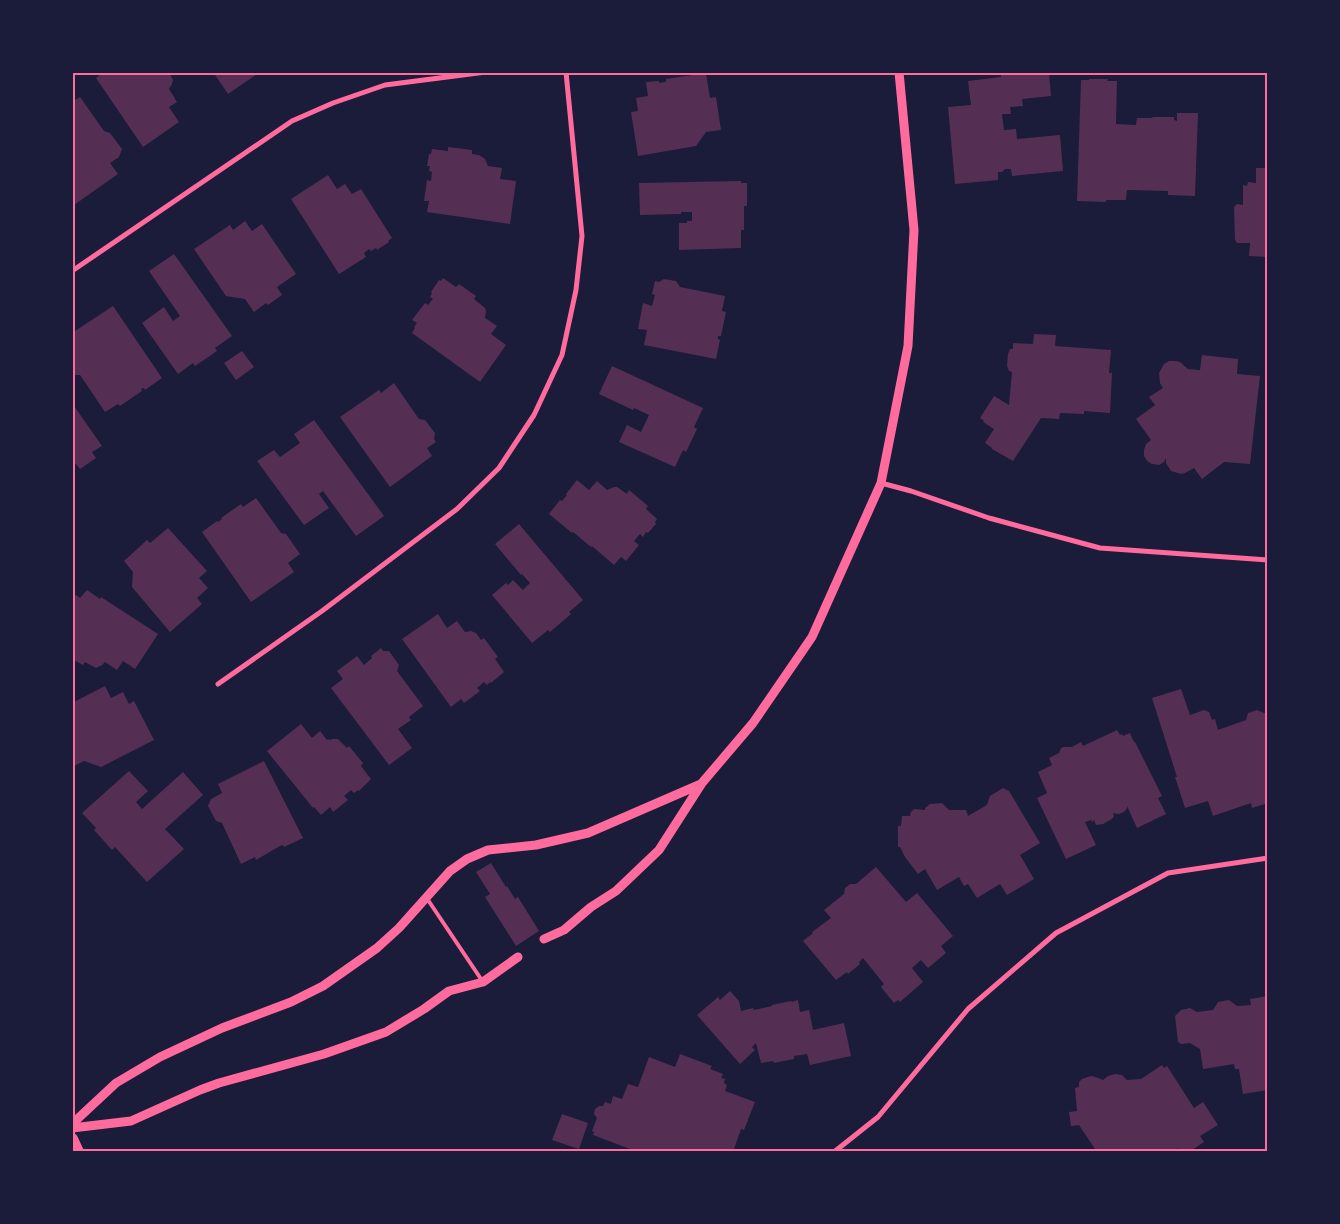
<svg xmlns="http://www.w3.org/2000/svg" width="1340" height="1224" viewBox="0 0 1340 1224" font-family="Mulish,sans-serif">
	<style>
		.building { fill: #542f53 }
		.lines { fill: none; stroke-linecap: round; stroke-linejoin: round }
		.service { stroke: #ff6b9d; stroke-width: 4 }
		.minor { stroke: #ff6b9d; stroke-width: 5 }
		.tertiary { stroke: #ff6b9d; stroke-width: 9 }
		.primary { stroke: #ff6b9d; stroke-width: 12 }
		.neatline { fill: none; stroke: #ff6b9d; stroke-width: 2 }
	</style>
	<rect width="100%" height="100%" fill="#1b1b3a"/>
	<path class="building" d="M 99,72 L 169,72 L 173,80 L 172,84 L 169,89 L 177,102 L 169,107 L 179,122 L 143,147 L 96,78 L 101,74 Z
		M 213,72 L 260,72 L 228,94 Z
		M 1006,72 L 1023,73 L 1023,75 L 1049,73 L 1051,96 L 1022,99 L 1023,106 L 1010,107 L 1011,114 L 1002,114 L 1004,130 L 1016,129 L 1017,139 L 1060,135 L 1063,171 L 1012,176 L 1011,169 L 1005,169 L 1002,172 L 998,172 L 998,180 L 955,184 L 948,107 L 971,105 L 968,81 L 1001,77 L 1001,75 L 1005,74 Z
		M 706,73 L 710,98 L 716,97 L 721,130 L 706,132 L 696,146 L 638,156 L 631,112 L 638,111 L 636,98 L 648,96 L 646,82 L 659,81 L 659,83 L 666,82 L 666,79 Z
		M 1089,79 L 1108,79 L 1107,81 L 1117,81 L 1116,124 L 1136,125 L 1137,118 L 1153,118 L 1152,117 L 1174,117 L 1174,120 L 1177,121 L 1177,113 L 1198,113 L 1195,196 L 1168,195 L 1168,191 L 1127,190 L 1126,200 L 1106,200 L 1106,202 L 1077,201 L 1081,80 L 1089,80 Z
		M 80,97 L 104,131 L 110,133 L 122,149 L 119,157 L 110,163 L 118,174 L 74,205 L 72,202 L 72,102 Z
		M 448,147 L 472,150 L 472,154 L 479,155 L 485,159 L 488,166 L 502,168 L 500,179 L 516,181 L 510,224 L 427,212 L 429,201 L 424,201 L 427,180 L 431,181 L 432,172 L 429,171 L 430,166 L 427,166 L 429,154 L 431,154 L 432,149 L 448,151 Z
		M 1256,168 L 1268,168 L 1268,257 L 1249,256 L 1250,243 L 1237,243 L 1235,240 L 1234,207 L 1237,204 L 1243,205 L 1243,185 L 1247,186 L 1248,182 L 1256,183 Z
		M 328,175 L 337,189 L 345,184 L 352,194 L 361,189 L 392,238 L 388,241 L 389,242 L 377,250 L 376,248 L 371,251 L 369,249 L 364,253 L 366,257 L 339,274 L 291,199 Z
		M 741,181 L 741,183 L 747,183 L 747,206 L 744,206 L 744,230 L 741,230 L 741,248 L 679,250 L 679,223 L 687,223 L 687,221 L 692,221 L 692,212 L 681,212 L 681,214 L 640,215 L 639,183 Z
		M 245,221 L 252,231 L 262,224 L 296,274 L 277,287 L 282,295 L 268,305 L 266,303 L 254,312 L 245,299 L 226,296 L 194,249 L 230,225 L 233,230 Z
		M 174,254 L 232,336 L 215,348 L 217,351 L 195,366 L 193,363 L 178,374 L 142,323 L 164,307 L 173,321 L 180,316 L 149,271 Z
		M 443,278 L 456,287 L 459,284 L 476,296 L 474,299 L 485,308 L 486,311 L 485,318 L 497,326 L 491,334 L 506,345 L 480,382 L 412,333 L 415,328 L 414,327 L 417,323 L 412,320 L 425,303 L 428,305 L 433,299 L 430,297 L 432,293 L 431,292 L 439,280 L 441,281 Z
		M 664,279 L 676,281 L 680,287 L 725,296 L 722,311 L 726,312 L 721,336 L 718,336 L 718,339 L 720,340 L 716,359 L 644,345 L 647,330 L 638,329 L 643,303 L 652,306 L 655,295 L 652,294 L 655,281 L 659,282 Z
		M 113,306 L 162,378 L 145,390 L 144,388 L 141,389 L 142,391 L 120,406 L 118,404 L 105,412 L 80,375 L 75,375 L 72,371 L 72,346 L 73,346 L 72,333 Z
		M 1034,334 L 1056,335 L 1055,346 L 1111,350 L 1109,373 L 1112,373 L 1110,413 L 1084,411 L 1084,414 L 1060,413 L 1059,419 L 1041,418 L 1013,461 L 992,449 L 992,448 L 985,443 L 994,429 L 983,422 L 984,421 L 980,418 L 994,396 L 1009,405 L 1012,372 L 1009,371 L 1007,366 L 1008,354 L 1010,349 L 1013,349 L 1013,343 L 1033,344 Z
		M 242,351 L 254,367 L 236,380 L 224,363 Z
		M 1202,355 L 1238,359 L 1237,374 L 1260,376 L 1250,464 L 1224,462 L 1202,479 L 1194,468 L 1185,473 L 1181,474 L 1171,471 L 1166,463 L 1166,458 L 1164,462 L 1159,465 L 1152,464 L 1147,461 L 1144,456 L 1144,450 L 1146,444 L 1151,440 L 1136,419 L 1155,405 L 1149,397 L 1163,388 L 1160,383 L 1159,373 L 1164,364 L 1169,361 L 1175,361 L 1180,362 L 1188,369 L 1200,370 Z
		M 612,366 L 703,408 L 694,427 L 697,429 L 686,452 L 683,450 L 675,467 L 619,442 L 627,425 L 641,432 L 649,415 L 634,408 L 633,410 L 599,394 Z
		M 394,383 L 419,419 L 425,420 L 435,433 L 434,439 L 436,442 L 427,448 L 432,456 L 390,487 L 340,417 L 379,390 L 381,393 Z
		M 72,403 L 102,446 L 92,452 L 96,458 L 80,469 L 76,464 L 72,466 Z
		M 314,420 L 384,516 L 356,536 L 323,491 L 319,494 L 329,508 L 304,525 L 257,461 L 274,450 L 280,457 L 300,443 L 294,434 Z
		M 577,480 L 589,490 L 597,481 L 607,490 L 614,487 L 617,487 L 627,494 L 629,490 L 648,506 L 646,509 L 657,519 L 655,522 L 656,524 L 648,533 L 646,532 L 643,537 L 640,534 L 634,541 L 639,545 L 626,561 L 621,557 L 614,565 L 592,546 L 591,547 L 573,532 L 572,533 L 549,514 L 560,500 L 562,501 L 567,495 L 566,494 Z
		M 256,498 L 281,533 L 286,534 L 300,554 L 288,563 L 294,572 L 251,602 L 202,532 L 217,521 L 218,522 L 222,519 L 221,518 L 241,504 L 243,507 Z
		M 519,524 L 583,600 L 569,612 L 571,614 L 550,632 L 548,630 L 532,643 L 492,595 L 506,583 L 508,585 L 513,580 L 523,590 L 530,583 L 522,574 L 521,575 L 495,544 Z
		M 168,528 L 207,571 L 199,578 L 208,588 L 197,598 L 202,604 L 170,632 L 132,587 L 133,572 L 124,561 L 147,540 L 150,543 Z
		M 87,590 L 100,599 L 101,597 L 158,634 L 135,669 L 123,661 L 117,670 L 105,662 L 102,665 L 96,668 L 85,662 L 83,665 L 72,659 L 72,600 L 76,595 L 80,598 Z
		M 438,614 L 447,628 L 457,621 L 465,632 L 471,631 L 476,633 L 481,640 L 484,638 L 498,657 L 495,659 L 504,672 L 491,683 L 490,682 L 487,685 L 484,682 L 477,688 L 480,691 L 464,703 L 461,699 L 451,707 L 402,639 Z
		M 381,648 L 383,651 L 389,651 L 399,665 L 397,671 L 423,706 L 409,717 L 411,720 L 398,729 L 412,748 L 389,765 L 331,688 L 343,679 L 337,671 L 357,656 L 364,665 L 372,658 L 371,656 Z
		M 105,686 L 111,698 L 123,692 L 129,704 L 134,701 L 154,740 L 101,767 L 84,761 L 72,767 L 72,703 Z
		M 1181,689 L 1190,715 L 1204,710 L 1209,712 L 1212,720 L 1215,719 L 1218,730 L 1246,720 L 1248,713 L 1257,710 L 1264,713 L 1268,712 L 1268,803 L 1252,808 L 1251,803 L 1213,816 L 1208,801 L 1185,808 L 1175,777 L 1177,777 L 1152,698 Z
		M 301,724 L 312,738 L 320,731 L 327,740 L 328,739 L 330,740 L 332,739 L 338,739 L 347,748 L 349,746 L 363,763 L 361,766 L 371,779 L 359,791 L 358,790 L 354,793 L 351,790 L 344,796 L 348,800 L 333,812 L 330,807 L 321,815 L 314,807 L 313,808 L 267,751 Z
		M 1117,730 L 1120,735 L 1122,734 L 1123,736 L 1130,733 L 1134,742 L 1135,742 L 1162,796 L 1158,798 L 1166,814 L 1137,828 L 1127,806 L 1127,808 L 1124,812 L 1119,814 L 1113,813 L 1114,816 L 1112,819 L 1103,824 L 1096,825 L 1094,820 L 1092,822 L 1091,820 L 1085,822 L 1096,845 L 1066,859 L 1037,798 L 1047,793 L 1038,772 L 1052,765 L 1049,758 L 1059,753 L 1061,748 L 1064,747 L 1072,747 L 1081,742 L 1083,746 Z
		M 264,761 L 303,838 L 284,847 L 283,845 L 280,846 L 256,860 L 255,857 L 241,864 L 222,823 L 216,821 L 208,806 L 211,799 L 222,793 L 218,784 Z
		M 129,771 L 148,791 L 136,802 L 142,809 L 183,772 L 203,795 L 165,829 L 184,849 L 147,882 L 115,847 L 112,850 L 94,830 L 96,828 L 82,813 Z
		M 1003,788 L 1009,791 L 1040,843 L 1020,855 L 1034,879 L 1007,895 L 1000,884 L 977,898 L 968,884 L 964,886 L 959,877 L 937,890 L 925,869 L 918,874 L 905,857 L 900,847 L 898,847 L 898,826 L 901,826 L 902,816 L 910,816 L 911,812 L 914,809 L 925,810 L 925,808 L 930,804 L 942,803 L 949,810 L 966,810 L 968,816 L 987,805 L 990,796 Z
		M 491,863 L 506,887 L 507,886 L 515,899 L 518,897 L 539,931 L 516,946 L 485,897 L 490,894 L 476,872 Z
		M 876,867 L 906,902 L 917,893 L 953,936 L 941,946 L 946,953 L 928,968 L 921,960 L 912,968 L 923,982 L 900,1002 L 898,1000 L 894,1003 L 881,987 L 884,984 L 863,958 L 859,962 L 860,964 L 848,974 L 847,972 L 836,980 L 803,941 L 813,933 L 812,932 L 831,918 L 824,910 L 844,894 L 845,888 L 850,884 L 856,884 Z
		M 730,991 L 739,1001 L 741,1011 L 753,1008 L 754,1010 L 772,1006 L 772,1005 L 791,1001 L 792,1002 L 798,1000 L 800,1012 L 809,1010 L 813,1030 L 844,1023 L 851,1056 L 810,1065 L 807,1054 L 794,1056 L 794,1059 L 774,1063 L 773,1061 L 761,1063 L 756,1043 L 752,1047 L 755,1050 L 740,1064 L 697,1015 L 718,997 L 720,1000 Z
		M 1268,996 L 1268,1090 L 1243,1094 L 1239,1069 L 1235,1069 L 1234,1064 L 1203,1069 L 1200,1049 L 1190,1043 L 1181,1044 L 1178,1042 L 1175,1016 L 1181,1010 L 1190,1008 L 1197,1012 L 1213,1010 L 1218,1002 L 1229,1000 L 1237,1006 L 1251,1005 L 1250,999 Z
		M 680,1054 L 712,1066 L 710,1069 L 723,1074 L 721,1078 L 725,1079 L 724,1083 L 727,1085 L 725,1091 L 755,1102 L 744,1130 L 741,1129 L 733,1152 L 638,1152 L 593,1135 L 594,1132 L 592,1131 L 597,1118 L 594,1114 L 595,1109 L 599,1106 L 603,1106 L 605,1102 L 611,1104 L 613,1096 L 622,1099 L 628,1084 L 638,1087 L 649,1057 L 675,1067 Z
		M 1162,1065 L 1164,1068 L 1167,1066 L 1194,1108 L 1203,1102 L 1218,1125 L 1200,1136 L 1204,1142 L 1189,1152 L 1180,1152 L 1178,1148 L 1173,1152 L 1133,1152 L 1132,1150 L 1128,1150 L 1125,1152 L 1097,1152 L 1079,1125 L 1071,1126 L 1069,1112 L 1077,1111 L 1075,1088 L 1079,1087 L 1079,1082 L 1082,1079 L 1091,1076 L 1095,1077 L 1103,1080 L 1108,1076 L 1115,1074 L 1122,1075 L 1127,1080 L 1141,1079 Z
		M 562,1114 L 588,1123 L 579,1149 L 552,1140 Z"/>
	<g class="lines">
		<path class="service" d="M 426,897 L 483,982"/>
		<path class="minor" d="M 72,271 L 292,121 L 333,103 L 385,85 L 486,72
			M 881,483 L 911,491 L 989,518 L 1100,548 L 1268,560
			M 218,684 L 322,611 L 457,509 L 499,468 L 534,415 L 562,355 L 576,290 L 582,236 L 566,72
			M 834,1152 L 878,1117 L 968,1009 L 1056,933 L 1168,873 L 1268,858"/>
		<path class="tertiary" d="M 544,939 L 564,930 L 591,907 L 616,891 L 659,850 L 702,783 L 753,723 L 812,637 L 881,483 L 908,346 L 914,230 L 899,72
			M 72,1124 L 116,1083 L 160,1057 L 222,1028 L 291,1002 L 323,986 L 377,948 L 399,928 L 450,871 L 467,859 L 488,850 L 536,845 L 588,833 L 701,784
			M 72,1128 L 131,1121 L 200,1090 L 219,1083 L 324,1054 L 386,1032 L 424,1009 L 449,991 L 483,982 L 518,957"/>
		<path class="primary" d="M 72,1139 L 78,1152"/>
	</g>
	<rect width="1340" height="1224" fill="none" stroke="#1b1b3a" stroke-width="148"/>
	<rect x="74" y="74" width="1192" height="1076" class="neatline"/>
</svg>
